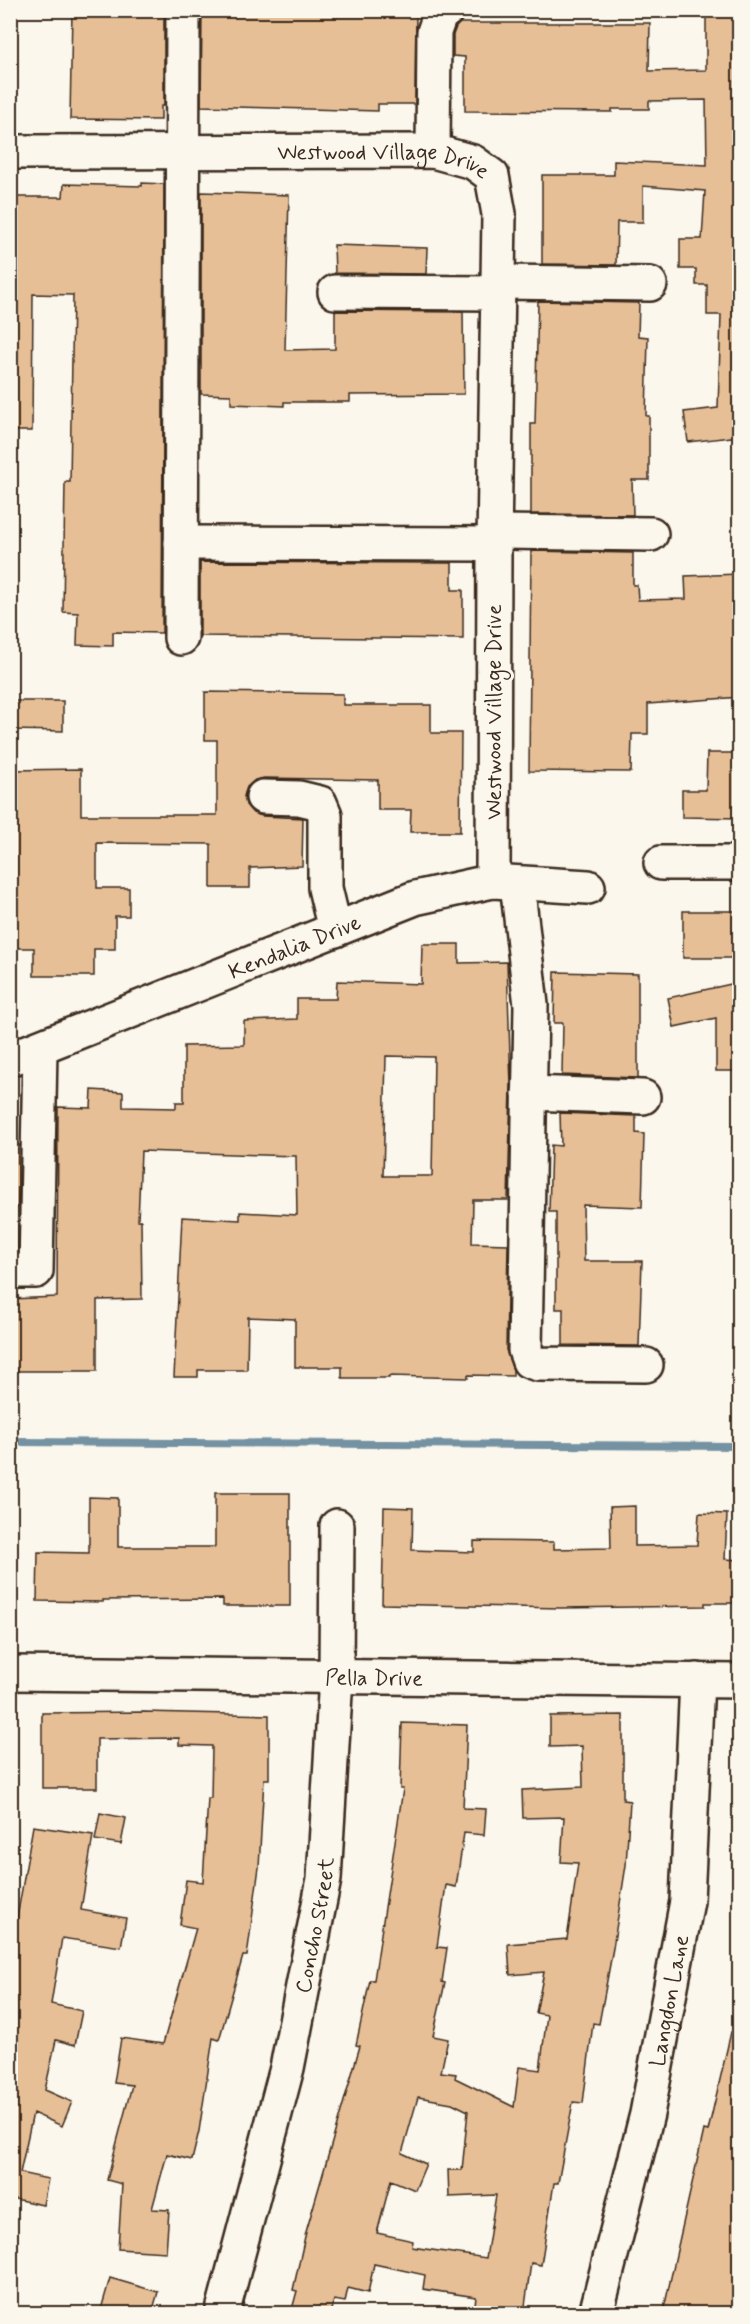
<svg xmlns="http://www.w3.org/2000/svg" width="750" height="2324" viewBox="0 0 750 2324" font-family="Mynerve,sans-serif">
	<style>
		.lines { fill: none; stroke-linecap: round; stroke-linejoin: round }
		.stream { stroke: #7592a3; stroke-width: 8 }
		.building { fill: #e7bf97; stroke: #3b2a1e; stroke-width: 1.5; fill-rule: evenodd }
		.minor-casing { stroke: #3b2a1e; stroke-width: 38 }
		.minor { stroke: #fbf7ec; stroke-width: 33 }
		.labels { text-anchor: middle; stroke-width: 6; stroke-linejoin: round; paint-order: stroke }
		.street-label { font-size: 22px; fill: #3b2a1e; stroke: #fbf7ec }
	</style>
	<rect width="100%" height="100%" fill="#fbf7ec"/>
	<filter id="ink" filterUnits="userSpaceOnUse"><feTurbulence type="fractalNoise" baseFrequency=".0167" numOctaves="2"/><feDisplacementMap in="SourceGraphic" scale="12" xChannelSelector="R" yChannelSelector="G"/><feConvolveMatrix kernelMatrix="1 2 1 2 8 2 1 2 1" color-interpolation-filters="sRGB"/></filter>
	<g filter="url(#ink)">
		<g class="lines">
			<path class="stream" d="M 10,1442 L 740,1446"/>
		</g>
		<path class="building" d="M 72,10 L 164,10 L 164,106 L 161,106 L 161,120 L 70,119 Z
			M 202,10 L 416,10 L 415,104 L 378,104 L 378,111 L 201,106 Z
			M 706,10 L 740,10 L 740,436 L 688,442 L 684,412 L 718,408 L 721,315 L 707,315 L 707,285 L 696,285 L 696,269 L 680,269 L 680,239 L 702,239 L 705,191 L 643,186 L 643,222 L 617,222 L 616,265 L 542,264 L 542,175 L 614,175 L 614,161 L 707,165 L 706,100 L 649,101 L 649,109 L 612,109 L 612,112 L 465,111 L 465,57 L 453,56 L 453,35 L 456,27 L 460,23 L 650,23 L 649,71 L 706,70 Z
			M 142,183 L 164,184 L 162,633 L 113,632 L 113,646 L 77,645 L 78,613 L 63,612 L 65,482 L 70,482 L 73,295 L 33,294 L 32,431 L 10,431 L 10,197 L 63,197 L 64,184 L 142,186 Z
			M 201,192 L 289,195 L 285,350 L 335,349 L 335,311 L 463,312 L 464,394 L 350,395 L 350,402 L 284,402 L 284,406 L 231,404 L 231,395 L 201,394 Z
			M 334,245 L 427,248 L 426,274 L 335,273 Z
			M 538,301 L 639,303 L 638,336 L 648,337 L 646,416 L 649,416 L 649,480 L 632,480 L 633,515 L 531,514 L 531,424 L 535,424 Z
			M 531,551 L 633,553 L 633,585 L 637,585 L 638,600 L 686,599 L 685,576 L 740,574 L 740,697 L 648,704 L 648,734 L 632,734 L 631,772 L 529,771 Z
			M 200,562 L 452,563 L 452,590 L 463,590 L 463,639 L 200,636 Z
			M 205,692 L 343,694 L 343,705 L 431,705 L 431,733 L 461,733 L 460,832 L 410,832 L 411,810 L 378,810 L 378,780 L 264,778 L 255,780 L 247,787 L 244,796 L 246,805 L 253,813 L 262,816 L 303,818 L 302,866 L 250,868 L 250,888 L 211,888 L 211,844 L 97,843 L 97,888 L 129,888 L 129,916 L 115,916 L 115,949 L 94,949 L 94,976 L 34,976 L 34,948 L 10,948 L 10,770 L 81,769 L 81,815 L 217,815 L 217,740 L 205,740 Z
			M 10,701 L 63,701 L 63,731 L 10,730 Z
			M 707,753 L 740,753 L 740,818 L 682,817 L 682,790 L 706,790 Z
			M 683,911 L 740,911 L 740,958 L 683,958 Z
			M 422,944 L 459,944 L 459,963 L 507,962 L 511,1087 L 508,1200 L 473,1200 L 472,1243 L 508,1244 L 506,1350 L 513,1370 L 513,1376 L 468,1375 L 468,1378 L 389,1376 L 389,1378 L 342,1378 L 342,1367 L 295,1367 L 295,1319 L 248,1317 L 247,1370 L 198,1370 L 198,1377 L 174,1377 L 182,1217 L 240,1220 L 240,1212 L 297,1215 L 296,1156 L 141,1151 L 138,1220 L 141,1220 L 142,1299 L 97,1300 L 97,1371 L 10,1371 L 10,1299 L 57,1297 L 58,1107 L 91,1108 L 92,1090 L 123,1092 L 123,1107 L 176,1108 L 176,1102 L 184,1102 L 184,1046 L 244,1045 L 244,1021 L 297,1019 L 297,999 L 336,999 L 337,981 L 421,984 ZM 386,1056 L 434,1057 L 432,1176 L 383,1176 Z
			M 555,972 L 638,974 L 638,1078 L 562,1075 L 563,1023 L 554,1023 Z
			M 740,982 L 740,1071 L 716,1071 L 716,1018 L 674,1027 L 668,998 Z
			M 560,1113 L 636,1116 L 636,1133 L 644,1134 L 642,1207 L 583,1205 L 584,1261 L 642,1261 L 639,1346 L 563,1345 L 563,1309 L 556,1309 L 556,1212 L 549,1212 L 551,1145 L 561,1146 Z
			M 10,1145 L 20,1145 L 18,1207 L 10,1207 Z
			M 215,1493 L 290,1493 L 290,1606 L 223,1606 L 223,1599 L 103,1600 L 103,1602 L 37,1601 L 38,1552 L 89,1553 L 89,1497 L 118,1498 L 118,1547 L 215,1547 Z
			M 635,1506 L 635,1546 L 697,1545 L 699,1513 L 727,1514 L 725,1559 L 740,1560 L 740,1603 L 705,1603 L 705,1606 L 561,1608 L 382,1604 L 384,1507 L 413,1508 L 412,1550 L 474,1552 L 474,1541 L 554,1542 L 554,1549 L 611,1548 L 610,1507 Z
			M 144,1712 L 269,1715 L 269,1779 L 264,1779 L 259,1867 L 247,1956 L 243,1956 L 219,2040 L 213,2038 L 199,2131 L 192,2160 L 167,2154 L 152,2209 L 169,2210 L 166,2252 L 118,2249 L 122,2184 L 107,2180 L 132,2085 L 114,2083 L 121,2038 L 163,2044 L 196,1928 L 180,1925 L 186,1880 L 203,1882 L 208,1798 L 211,1798 L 212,1746 L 179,1745 L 179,1738 L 97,1739 L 97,1788 L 42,1788 L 42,1713 Z
			M 623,1715 L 623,1800 L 630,1801 L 626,1865 L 613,1948 L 599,2024 L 593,2023 L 583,2103 L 573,2102 L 558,2183 L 554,2183 L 541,2265 L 531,2263 L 524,2313 L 474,2313 L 476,2297 L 423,2289 L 425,2275 L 374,2264 L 368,2293 L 348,2288 L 345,2302 L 334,2300 L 330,2313 L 291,2313 L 297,2291 L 293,2290 L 306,2232 L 360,2046 L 356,2045 L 370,1980 L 374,1980 L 403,1789 L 400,1789 L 402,1723 L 467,1725 L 463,1808 L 486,1809 L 484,1835 L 464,1833 L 456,1887 L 446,1885 L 437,1947 L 447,1948 L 442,1982 L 445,1983 L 433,2036 L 448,2039 L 441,2072 L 456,2074 L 455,2078 L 514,2107 L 519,2067 L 540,2070 L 547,2015 L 536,2013 L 544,1972 L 510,1975 L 508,1944 L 567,1939 L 578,1863 L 561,1862 L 564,1817 L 523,1818 L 522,1790 L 583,1787 L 582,1746 L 550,1747 L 550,1716 ZM 418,2097 L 452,2103 L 468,2111 L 462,2170 L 448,2170 L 449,2197 L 496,2195 L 486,2258 L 412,2247 L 413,2241 L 377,2233 L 391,2180 L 415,2190 L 426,2164 L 402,2153 Z
			M 100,1813 L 126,1818 L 121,1844 L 95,1840 Z
			M 33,1826 L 93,1835 L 81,1910 L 126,1918 L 121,1947 L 62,1938 L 51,2004 L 82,2011 L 75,2045 L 56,2040 L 45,2090 L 72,2102 L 62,2126 L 33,2113 L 20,2173 L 48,2179 L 43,2205 L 10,2198 L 10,1958 Z
			M 731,2032 L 740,2033 L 740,2313 L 663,2313 L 704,2130 L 708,2131 Z
			M 110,2278 L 158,2292 L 152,2313 L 100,2313 Z"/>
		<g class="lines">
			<g class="minor-casing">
				<g id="minor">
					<path d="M 433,151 L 434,32 L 440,15 L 447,10"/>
					<path id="s1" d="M 10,152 L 433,151 L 473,162 L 492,176 L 499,214 L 494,544 L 493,881"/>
					<path d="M 497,282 L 650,284"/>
					<path d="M 335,292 L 497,293"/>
					<path d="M 494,532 L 651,534"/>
					<path d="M 181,543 L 494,544"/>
					<path d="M 181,638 L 183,10"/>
					<path d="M 263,797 L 299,798 L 320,803 L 325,815 L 325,888 L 335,930"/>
					<path d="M 661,863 L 740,863"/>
					<path d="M 517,883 L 531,1005 L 525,1350 L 529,1361 L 538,1364 L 646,1365"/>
					<path id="s2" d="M 10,1059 L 415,898 L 493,881 L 588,887"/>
					<path d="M 529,1093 L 643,1097"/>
					<path d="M 10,1271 L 36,1271 L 40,1048"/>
					<path id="s3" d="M 10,1673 L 740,1681"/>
					<path id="s4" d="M 222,2314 L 287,2068 L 324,1879 L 336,1677 L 337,1526"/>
					<path id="s5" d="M 596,2314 L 647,2114 L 687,1901 L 697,1680"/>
				</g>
			</g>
			<use href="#minor" class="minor"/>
		</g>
	</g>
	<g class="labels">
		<g class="street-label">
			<text dy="8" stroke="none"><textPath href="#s1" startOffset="375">Westwood Village Drive</textPath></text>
			<text transform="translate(493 712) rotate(-90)" y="8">Westwood Village Drive</text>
			<text dy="8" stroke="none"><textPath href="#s2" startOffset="306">Kendalia Drive</textPath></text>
			<text dy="8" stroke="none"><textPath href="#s3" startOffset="364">Pella Drive</textPath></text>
			<text dy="8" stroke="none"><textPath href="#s4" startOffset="400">Concho Street</textPath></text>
			<text dy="8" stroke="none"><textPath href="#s5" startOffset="322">Langdon Lane</textPath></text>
		</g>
	</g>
	<rect width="750" height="2324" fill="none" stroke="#fbf7ec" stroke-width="36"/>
	<rect x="18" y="18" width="714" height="2288" fill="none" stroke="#3b2a1e" stroke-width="2" filter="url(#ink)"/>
</svg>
